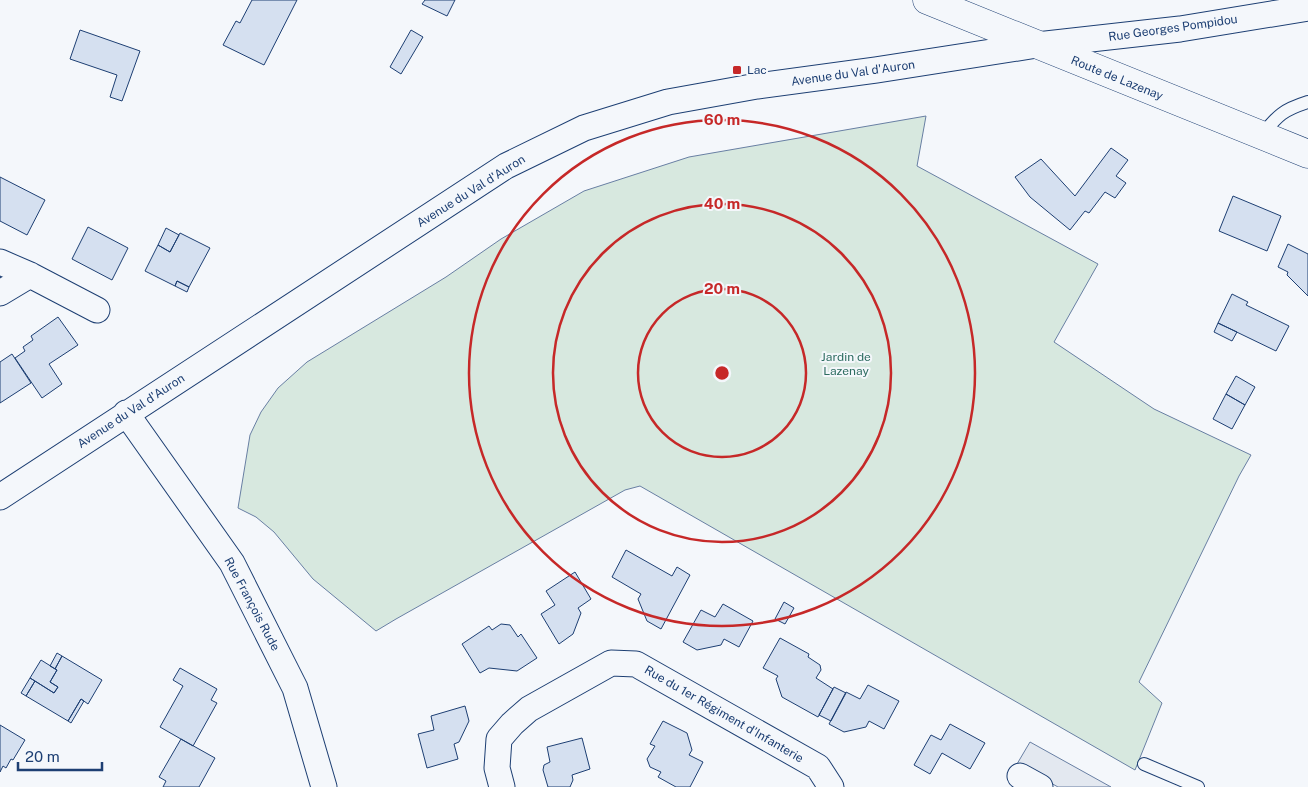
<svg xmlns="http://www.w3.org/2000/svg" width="1308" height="787" viewBox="0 0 1308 787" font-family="'Public Sans',sans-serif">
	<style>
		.green { fill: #d7e8df; stroke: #687fa3 }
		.parking { fill: #e3e8f0; stroke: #687fa3 }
		.building { fill: #d5e0f0; stroke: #1d3f73 }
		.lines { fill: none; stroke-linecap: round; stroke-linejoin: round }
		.lane-casing { stroke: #1d3f73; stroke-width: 14 }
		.street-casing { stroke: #1d3f73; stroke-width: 27 }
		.secondary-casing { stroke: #1d3f73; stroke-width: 29 }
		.lane { stroke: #f4f7fb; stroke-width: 12 }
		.street { stroke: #f4f7fb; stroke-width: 25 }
		.secondary { stroke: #f4f7fb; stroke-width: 28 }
		.ring { fill: none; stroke: #c62828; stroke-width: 2.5 }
		.poi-dot { fill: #c62828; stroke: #f4f7fb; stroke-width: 2 }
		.labels { text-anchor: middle; stroke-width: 4; stroke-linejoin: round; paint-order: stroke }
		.street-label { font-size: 12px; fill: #1d3f73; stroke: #f4f7fb }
		.poi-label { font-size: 12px; fill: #1d3f73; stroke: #f4f7fb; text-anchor: start }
		.park-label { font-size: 12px; fill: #2c6c60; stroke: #f4f7fb }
		.centre { fill: #c62828; stroke: #f4f7fb; stroke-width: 2.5 }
		.ring-label { font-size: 15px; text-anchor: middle; font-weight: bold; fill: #c62828; stroke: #f4f7fb; stroke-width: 4; stroke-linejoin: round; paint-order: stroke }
	</style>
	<rect width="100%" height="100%" fill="#f4f7fb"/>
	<path class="green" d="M 926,116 L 917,166 L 1098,264 L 1054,342 L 1154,409 L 1251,455 L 1239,476 L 1139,682 L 1162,703 L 1135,770 L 640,486 L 625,490 L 396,619 L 376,631 L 313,579 L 274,532 L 256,517 L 238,508 L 250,435 L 261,412 L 278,388 L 307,362 L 446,277 L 501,239 L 584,191 L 689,157 Z"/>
	<path class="parking" d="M 1030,742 L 1111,787 L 1058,787 L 1017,764 Z"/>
	<path class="building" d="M 252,0 L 297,0 L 264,65 L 223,45 L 236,21 L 240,23 Z
		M 425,0 L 455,0 L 447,16 L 422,4 Z
		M 80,30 L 140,51 L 122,101 L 110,97 L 117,75 L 70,59 Z
		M 411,30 L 423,37 L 401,74 L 390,67 Z
		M 1111,148 L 1128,160 L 1116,176 L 1126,183 L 1115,198 L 1105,192 L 1089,213 L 1085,211 L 1070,230 L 1030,197 L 1015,177 L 1041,159 L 1075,196 Z
		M 0,177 L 45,200 L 27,235 L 0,221 Z
		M 1233,196 L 1281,216 L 1267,251 L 1219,231 Z
		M 88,227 L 128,248 L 112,280 L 72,259 Z
		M 166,228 L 179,235 L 170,252 L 158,245 Z
		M 180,233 L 210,248 L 189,287 L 177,281 L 175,286 L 145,271 L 158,245 L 170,252 Z
		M 1288,244 L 1308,254 L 1308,296 L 1287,275 L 1288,272 L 1278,267 Z
		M 177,281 L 189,287 L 187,292 L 175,286 Z
		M 1232,294 L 1248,302 L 1246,305 L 1289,326 L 1276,351 L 1218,323 Z
		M 58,317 L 78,345 L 49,364 L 62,384 L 42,398 L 15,358 L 25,351 L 23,347 L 33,340 L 31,336 Z
		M 1218,323 L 1237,332 L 1232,341 L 1214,332 Z
		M 12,354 L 31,383 L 0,403 L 0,362 Z
		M 1236,376 L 1255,387 L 1245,405 L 1226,394 Z
		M 1226,394 L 1245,405 L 1232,429 L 1213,419 Z
		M 626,550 L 672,576 L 677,567 L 690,575 L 661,629 L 647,621 L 638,599 L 641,594 L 612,577 Z
		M 575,572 L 591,599 L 578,608 L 581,613 L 573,634 L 559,644 L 541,614 L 555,605 L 546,591 Z
		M 784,602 L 794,608 L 785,624 L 775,619 Z
		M 723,604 L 753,621 L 739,647 L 724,639 L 721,645 L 697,650 L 683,642 L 701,610 L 715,617 Z
		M 501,624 L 510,625 L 518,637 L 521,634 L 537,658 L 517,671 L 489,668 L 480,673 L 462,644 L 489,626 L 492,630 Z
		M 780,638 L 809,654 L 808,657 L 820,665 L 821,670 L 816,678 L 833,689 L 818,717 L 782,697 L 776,679 L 778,676 L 763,668 Z
		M 57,653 L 62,656 L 55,669 L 50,666 Z
		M 62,656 L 102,680 L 88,704 L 81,699 L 68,721 L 26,696 L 35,681 L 54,693 L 58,687 L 50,682 L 57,670 L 55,669 Z
		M 41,660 L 57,670 L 50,682 L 58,687 L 54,693 L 30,678 Z
		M 180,668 L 217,689 L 211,700 L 217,703 L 193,746 L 160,727 L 183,686 L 173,680 Z
		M 30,678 L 35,681 L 26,696 L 21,693 Z
		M 868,685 L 899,701 L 884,729 L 869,721 L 866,727 L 844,732 L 829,724 L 846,692 L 860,699 Z
		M 834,687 L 846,693 L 831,721 L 819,715 Z
		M 81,699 L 84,701 L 71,723 L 68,721 Z
		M 465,706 L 469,721 L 459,742 L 454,744 L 458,759 L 427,768 L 418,734 L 434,730 L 431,716 Z
		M 663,721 L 687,733 L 692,750 L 689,755 L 703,762 L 690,787 L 676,787 L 658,777 L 661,772 L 650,767 L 647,759 L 655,746 L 650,744 Z
		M 950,724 L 985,743 L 970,769 L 942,753 L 930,774 L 914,765 L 931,735 L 941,740 Z
		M 0,725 L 25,740 L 13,760 L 11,759 L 6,768 L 3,766 L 0,772 Z
		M 582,738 L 590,769 L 572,775 L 573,780 L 570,787 L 548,787 L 543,770 L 544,765 L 550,762 L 547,747 Z
		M 181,739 L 215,758 L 199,787 L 163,787 L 166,781 L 159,777 Z"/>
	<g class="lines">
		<g class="lane-casing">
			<path id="lane" d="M 1262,135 C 1278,115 1283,110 1308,102
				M 1144,764 L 1198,787"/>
		</g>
		<g class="street-casing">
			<path id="street" d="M 0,262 L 30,275 L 97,310
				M 0,293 L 30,275
				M 126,413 L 232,563 L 295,688 L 324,787
				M 0,497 L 506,166 L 584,128 L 668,102 L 757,86 L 876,70 L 1037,45 L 1180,29 L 1308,8
				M 1020,776 L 1040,787
				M 502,787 L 497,768 L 499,739 L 512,724 L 529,709 L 611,663 L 636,664 L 818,767 L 831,787"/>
		</g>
		<g class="secondary-casing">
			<path id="secondary" d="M 927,0 L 1308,154"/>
		</g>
		<use href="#lane" class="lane"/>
		<use href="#street" class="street"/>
		<use href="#secondary" class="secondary"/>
	</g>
	<g class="ring">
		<circle cx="722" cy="373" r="84"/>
		<circle cx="722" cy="373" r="169"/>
		<circle cx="722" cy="373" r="253"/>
	</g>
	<rect class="poi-dot" x="732" y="65" width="10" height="10" rx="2.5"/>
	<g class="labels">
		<g class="street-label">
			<text transform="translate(1173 28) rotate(-8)" y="4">Rue Georges Pompidou</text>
			<text transform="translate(853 73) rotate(-8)" y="4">Avenue du Val d'Auron</text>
			<text transform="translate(1117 78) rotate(22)" y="4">Route de Lazenay</text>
			<text transform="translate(471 191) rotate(-32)" y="4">Avenue du Val d'Auron</text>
			<text transform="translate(131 411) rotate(-33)" y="4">Avenue du Val d'Auron</text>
			<text transform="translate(252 604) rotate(62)" y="4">Rue François Rude</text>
			<text transform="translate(724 714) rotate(30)" y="4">Rue du 1er Régiment d'Infanterie</text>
		</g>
		<g class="poi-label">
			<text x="747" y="74">Lac</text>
		</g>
		<g class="park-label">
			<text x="846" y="361">Jardin de<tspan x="846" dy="14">Lazenay</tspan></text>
		</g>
	</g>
	<circle cx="722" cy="373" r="8" class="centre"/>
	<g class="ring-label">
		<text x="722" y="125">60 m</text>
		<text x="722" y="209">40 m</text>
		<text x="722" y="294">20 m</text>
	</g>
	<path d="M18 762v8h84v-8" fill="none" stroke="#1d3f73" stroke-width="2.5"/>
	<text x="25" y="762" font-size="15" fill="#1d3f73" stroke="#f4f7fb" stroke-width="4" paint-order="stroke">20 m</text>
</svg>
